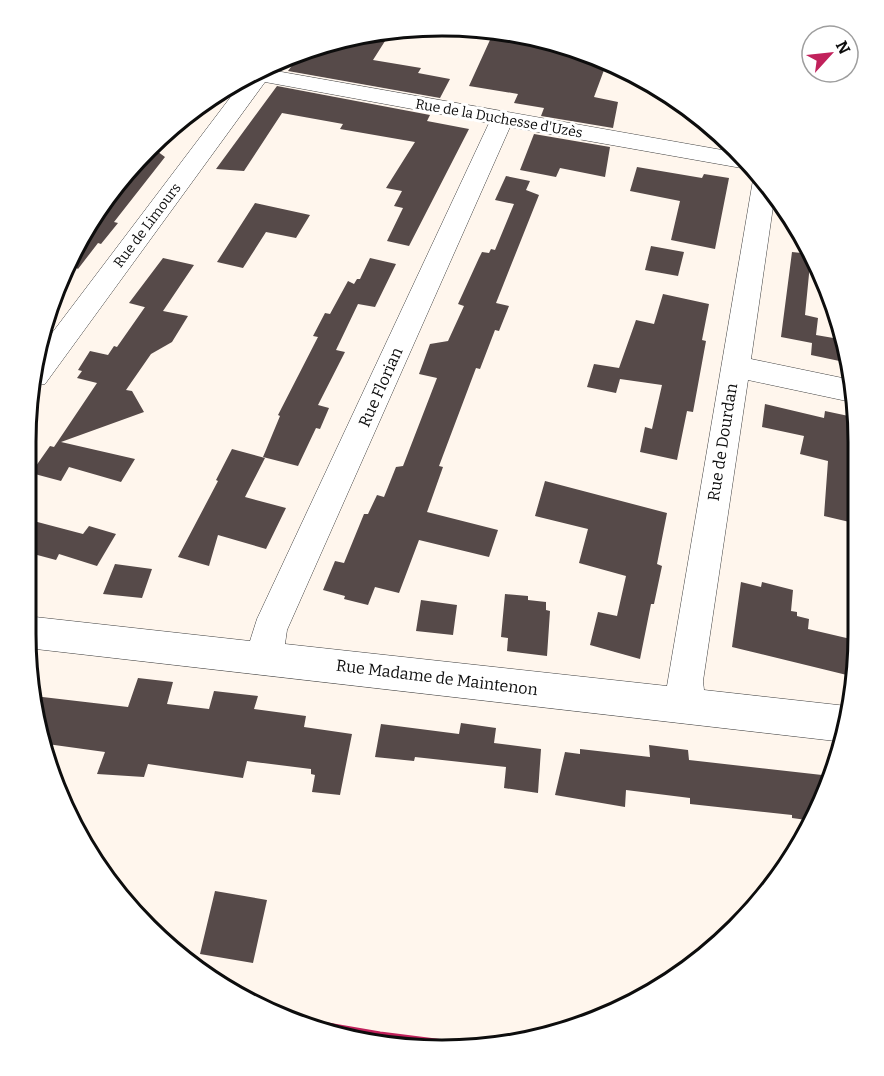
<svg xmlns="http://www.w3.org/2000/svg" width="884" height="1076" viewBox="0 0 884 1076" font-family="Bitter,serif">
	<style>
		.building { fill: #564a49 }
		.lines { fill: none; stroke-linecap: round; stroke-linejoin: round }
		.minor-casing { stroke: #404040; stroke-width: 1 }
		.minor { fill: #fff; fill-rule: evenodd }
		.rail { stroke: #c1215b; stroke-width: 5 }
		.labels { text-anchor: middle; stroke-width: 6; stroke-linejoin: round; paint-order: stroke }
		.far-street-label { font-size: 14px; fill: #0d0d0d; stroke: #fff }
		.street-label { font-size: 16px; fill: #0d0d0d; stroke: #fff }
		.rim { fill: none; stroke: #0d0d0d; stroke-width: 3 }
	</style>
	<rect width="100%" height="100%" fill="#fff6ed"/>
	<path class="building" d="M 495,29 L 523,35 L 519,42 L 581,53 L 607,62 L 594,97 L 618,102 L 613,128 L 541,116 L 544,108 L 514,103 L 518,94 L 469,86 Z
		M 392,30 L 373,60 L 421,68 L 418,73 L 450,79 L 440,98 L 288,71 L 302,52 L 335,40 Z
		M 277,86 L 430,115 L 427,121 L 469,129 L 409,246 L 387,241 L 403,208 L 394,206 L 402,191 L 386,188 L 415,142 L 340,129 L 343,124 L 282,113 L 244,171 L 216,169 Z
		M 534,134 L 610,147 L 605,177 L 560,168 L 556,177 L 520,170 Z
		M 150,146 L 165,157 L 114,222 L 118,223 L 101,244 L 98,243 L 78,269 L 68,262 L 96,211 Z
		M 637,167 L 702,178 L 704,174 L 729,178 L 715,249 L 671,240 L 680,201 L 630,191 Z
		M 506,176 L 530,181 L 526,190 L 539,195 L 496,303 L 509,306 L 499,331 L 495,330 L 480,369 L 476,368 L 439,466 L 443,467 L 427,512 L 498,530 L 489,557 L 419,540 L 399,593 L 375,587 L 368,605 L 344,599 L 345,596 L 323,590 L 335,561 L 344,563 L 364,514 L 368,514 L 377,495 L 384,497 L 396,467 L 403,466 L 437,378 L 419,374 L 430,344 L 448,341 L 464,306 L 458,304 L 479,258 L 482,252 L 489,253 L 491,249 L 495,250 L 514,204 L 495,200 Z
		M 255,203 L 310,215 L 296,238 L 266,232 L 243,268 L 217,262 Z
		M 651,246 L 684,252 L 678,276 L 645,270 Z
		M 792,252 L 811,254 L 805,315 L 818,318 L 816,335 L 845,340 L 849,363 L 811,355 L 812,343 L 781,337 Z
		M 163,258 L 194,265 L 163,311 L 188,316 L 172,342 L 151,354 L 126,390 L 132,391 L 144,412 L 61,442 L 135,459 L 121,482 L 69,467 L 61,481 L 31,473 L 50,446 L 54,447 L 97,383 L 77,378 L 82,371 L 78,370 L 90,351 L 108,355 L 114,346 L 117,347 L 145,307 L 152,309 L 129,303 Z
		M 370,258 L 396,264 L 375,307 L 358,304 L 336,350 L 345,352 L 318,405 L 329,408 L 320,429 L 316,428 L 298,466 L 263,457 L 280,416 L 278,415 L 318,337 L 313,336 L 325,313 L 330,314 L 348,281 L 354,284 L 357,279 L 360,279 Z
		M 663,294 L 709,304 L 702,340 L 706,341 L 693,412 L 687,411 L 677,460 L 640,452 L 645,427 L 652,429 L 662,385 L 620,379 L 616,393 L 587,387 L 594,364 L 619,368 L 636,320 L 654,324 Z
		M 765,404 L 824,418 L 825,411 L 858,418 L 858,524 L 824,516 L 828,461 L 800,454 L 804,436 L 762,427 Z
		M 232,449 L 265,458 L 245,497 L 286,508 L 266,549 L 218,535 L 209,566 L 178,557 L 218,481 L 216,480 Z
		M 545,481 L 667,513 L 657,564 L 662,566 L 654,604 L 651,604 L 640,659 L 590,645 L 598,612 L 617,616 L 626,576 L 579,563 L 588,529 L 535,516 Z
		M 26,519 L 83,534 L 89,526 L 116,534 L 97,566 L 59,554 L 56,560 L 26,552 Z
		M 115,564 L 152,569 L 142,598 L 103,594 Z
		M 741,582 L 761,587 L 762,582 L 793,590 L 791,611 L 797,612 L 797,616 L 809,619 L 808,629 L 855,640 L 854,652 L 858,653 L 858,661 L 855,677 L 732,647 Z
		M 505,594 L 528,596 L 528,600 L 546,602 L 546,610 L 550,611 L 547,656 L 507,651 L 508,638 L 501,637 Z
		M 421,600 L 457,605 L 453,635 L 416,631 Z
		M 138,678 L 173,682 L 167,704 L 209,709 L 214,691 L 258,696 L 254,709 L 306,716 L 304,727 L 352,734 L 340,795 L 312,792 L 315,775 L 311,774 L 311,769 L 247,761 L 243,778 L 148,764 L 144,777 L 97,774 L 105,752 L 40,743 L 34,696 L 128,707 Z
		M 461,723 L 496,728 L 494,743 L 541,749 L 538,793 L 504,788 L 506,767 L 415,757 L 414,761 L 375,757 L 381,724 L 459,734 Z
		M 649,745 L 688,750 L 689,760 L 831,776 L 814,821 L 792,818 L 792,815 L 690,804 L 690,798 L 626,790 L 625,807 L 555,795 L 565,752 L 580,754 L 580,749 L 650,757 Z
		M 215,891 L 267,900 L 253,963 L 200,954 Z"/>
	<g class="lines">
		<g class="minor-casing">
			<path id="minor" d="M 259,68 L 739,153 L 753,168 L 747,169 L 510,127 L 287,630 L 285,644 L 667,686 L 753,180 L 759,174 L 775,193 L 751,359 L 852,380 L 856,403 L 748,380 L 703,681 L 704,690 L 847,706 L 850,707 L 844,742 L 27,648 L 26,616 L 250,641 L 257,619 L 489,123 L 265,82 L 45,384 L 33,386 L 43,345 L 245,78 Z"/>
		</g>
		<use href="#minor" class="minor"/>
		<path class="rail" d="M 287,1018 L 380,1034 L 475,1046"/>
	</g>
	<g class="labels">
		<g class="far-street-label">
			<text transform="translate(499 118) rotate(10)" y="5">Rue de la Duchesse d'Uzès</text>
			<text transform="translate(147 225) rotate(-53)" y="5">Rue de Limours</text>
		</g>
		<g class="street-label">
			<text transform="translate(380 387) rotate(-66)" y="6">Rue Florian</text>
			<text transform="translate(722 442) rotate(-81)" y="6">Rue de Dourdan</text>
			<text transform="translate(437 677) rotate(7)" y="6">Rue Madame de Maintenon</text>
		</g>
	</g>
	<path d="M0 0H884V1076H0ZM442 36H442A406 406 0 0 1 848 442V634A406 406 0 0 1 442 1040H442A406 406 0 0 1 36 634V442A406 406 0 0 1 442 36Z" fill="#fff" fill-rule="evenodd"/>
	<path class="rim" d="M442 36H442A406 406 0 0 1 848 442V634A406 406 0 0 1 442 1040H442A406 406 0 0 1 36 634V442A406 406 0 0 1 442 36Z"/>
	<g transform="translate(830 54) rotate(63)"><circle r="28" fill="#ffffff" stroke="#9e9e9e" stroke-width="1.5"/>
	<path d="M0-4.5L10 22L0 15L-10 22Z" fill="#c1215b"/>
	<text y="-9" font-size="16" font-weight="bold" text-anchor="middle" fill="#0d0d0d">N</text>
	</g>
</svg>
